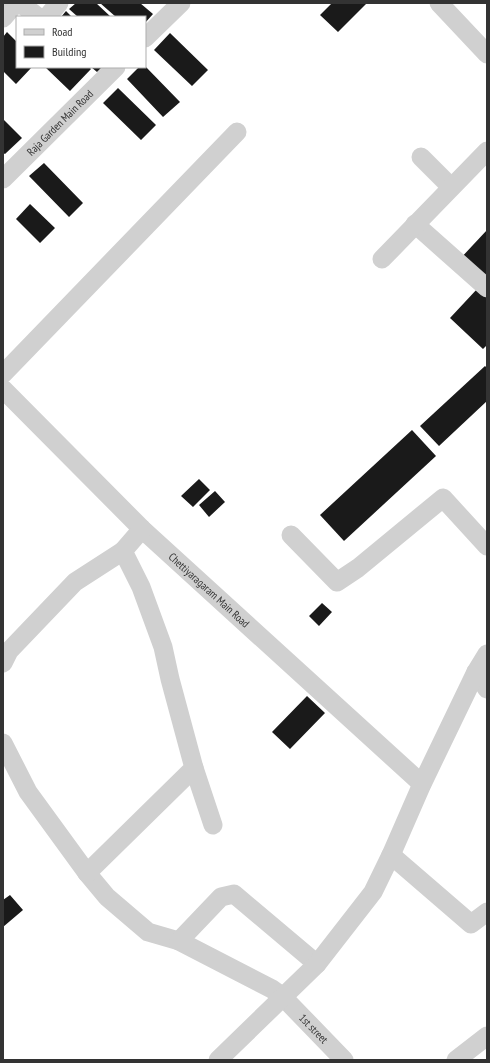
<svg xmlns="http://www.w3.org/2000/svg" width="490" height="1063" viewBox="0 0 490 1063" font-family="'PT Sans Narrow',sans-serif">
	<style>
		.building { fill: #1a1a1a }
		.lines { fill: none; stroke-linecap: round; stroke-linejoin: round }
		.minor { stroke: #d0d0d0; stroke-width: 19 }
		.labels { text-anchor: middle; stroke-width: 4; stroke-linejoin: round; paint-order: stroke }
		.street-label { font-size: 11px; fill: #333; stroke: #fff }
	</style>
	<rect width="100%" height="100%" fill="#fff"/>
	<path class="building" d="M 76,3 L 96,3 L 111,17 L 78,17 L 69,9 Z
		M 100,3 L 140,3 L 153,14 L 145,23 L 145,17 L 116,17 Z
		M 332,3 L 367,3 L 338,32 L 320,15 Z
		M 66,11 L 72,17 L 61,17 Z
		M 7,32 L 17,42 L 17,67 L 32,67 L 16,84 L 3,71 L 3,37 Z
		M 170,33 L 208,70 L 192,86 L 154,50 Z
		M 145,66 L 180,102 L 163,117 L 127,79 L 139,67 L 145,67 Z
		M 45,67 L 89,67 L 91,69 L 70,91 Z
		M 91,67 L 102,67 L 97,72 Z
		M 118,88 L 156,125 L 141,140 L 103,103 Z
		M 3,119 L 22,138 L 5,154 L 3,153 Z
		M 44,163 L 83,203 L 69,217 L 29,176 Z
		M 30,204 L 55,228 L 40,243 L 16,219 Z
		M 487,230 L 487,285 L 459,260 Z
		M 478,288 L 487,296 L 487,345 L 483,349 L 450,318 Z
		M 485,366 L 487,368 L 487,401 L 439,446 L 420,426 Z
		M 412,430 L 436,456 L 344,541 L 320,515 Z
		M 199,479 L 210,490 L 193,507 L 181,496 Z
		M 215,491 L 225,502 L 209,517 L 199,505 Z
		M 322,603 L 332,612 L 319,626 L 309,616 Z
		M 307,696 L 325,713 L 290,749 L 272,732 Z
		M 10,895 L 23,910 L 3,927 L 3,900 Z"/>
	<g class="lines">
		<g class="minor">
			<path d="M 20,3 L 38,17"/>
			<path d="M 439,3 L 487,54"/>
			<path d="M 45,17 L 47,17 L 59,3"/>
			<path d="M 3,18 L 16,3"/>
			<path d="M 145,38 L 181,3"/>
			<path d="M 421,157 L 451,187"/>
			<path id="s1" d="M 3,179 L 116,67"/>
			<path d="M 415,224 L 487,288"/>
			<path d="M 382,259 L 487,151"/>
			<path d="M 3,374 L 237,132"/>
			<path id="s2" d="M 3,389 L 142,529 L 422,784"/>
			<path d="M 291,535 L 337,582 L 358,568 L 443,498 L 487,546"/>
			<path d="M 3,663 L 9,651 L 75,582 L 123,551"/>
			<path d="M 476,672 L 487,689"/>
			<path d="M 3,743 L 28,792 L 87,873 L 107,897 L 148,932 L 179,941"/>
			<path d="M 194,768 L 213,825"/>
			<path d="M 391,855 L 471,924 L 487,912"/>
			<path d="M 87,873 L 194,768 L 170,679 L 163,647 L 141,587 L 123,551 L 142,529"/>
			<path id="s3" d="M 317,964 L 234,894 L 221,897 L 179,941 L 272,989 L 283,997 L 344,1060"/>
			<path d="M 218,1060 L 317,964 L 373,892 L 391,855 L 422,784 L 476,672 L 487,654"/>
			<path d="M 456,1060 L 487,1036"/>
		</g>
	</g>
	<g class="labels">
		<g class="street-label">
			<text dy="4" stroke="none"><textPath href="#s1" startOffset="80">Raja Garden Main Road</textPath></text>
			<text dy="4" stroke="none"><textPath href="#s2" startOffset="288">Chettiyaragaram Main Road</textPath></text>
			<text dy="4" stroke="none"><textPath href="#s3" startOffset="345">1st street</textPath></text>
		</g>
	</g>
	<rect width="490" height="1063" fill="none" stroke="#333333" stroke-width="8"/>
	<rect x="16" y="16" width="130" height="52" fill="#ffffff" stroke="#adadad"/>
	<rect x="24" y="29" width="20" height="6" fill="#d0d0d0" stroke="#adadad"/>
	<text x="52" y="36" font-size="12" fill="#333333">Road</text>
	<rect x="24" y="46" width="20" height="12" fill="#1a1a1a" stroke="#adadad"/>
	<text x="52" y="56" font-size="12" fill="#333333">Building</text>
</svg>
